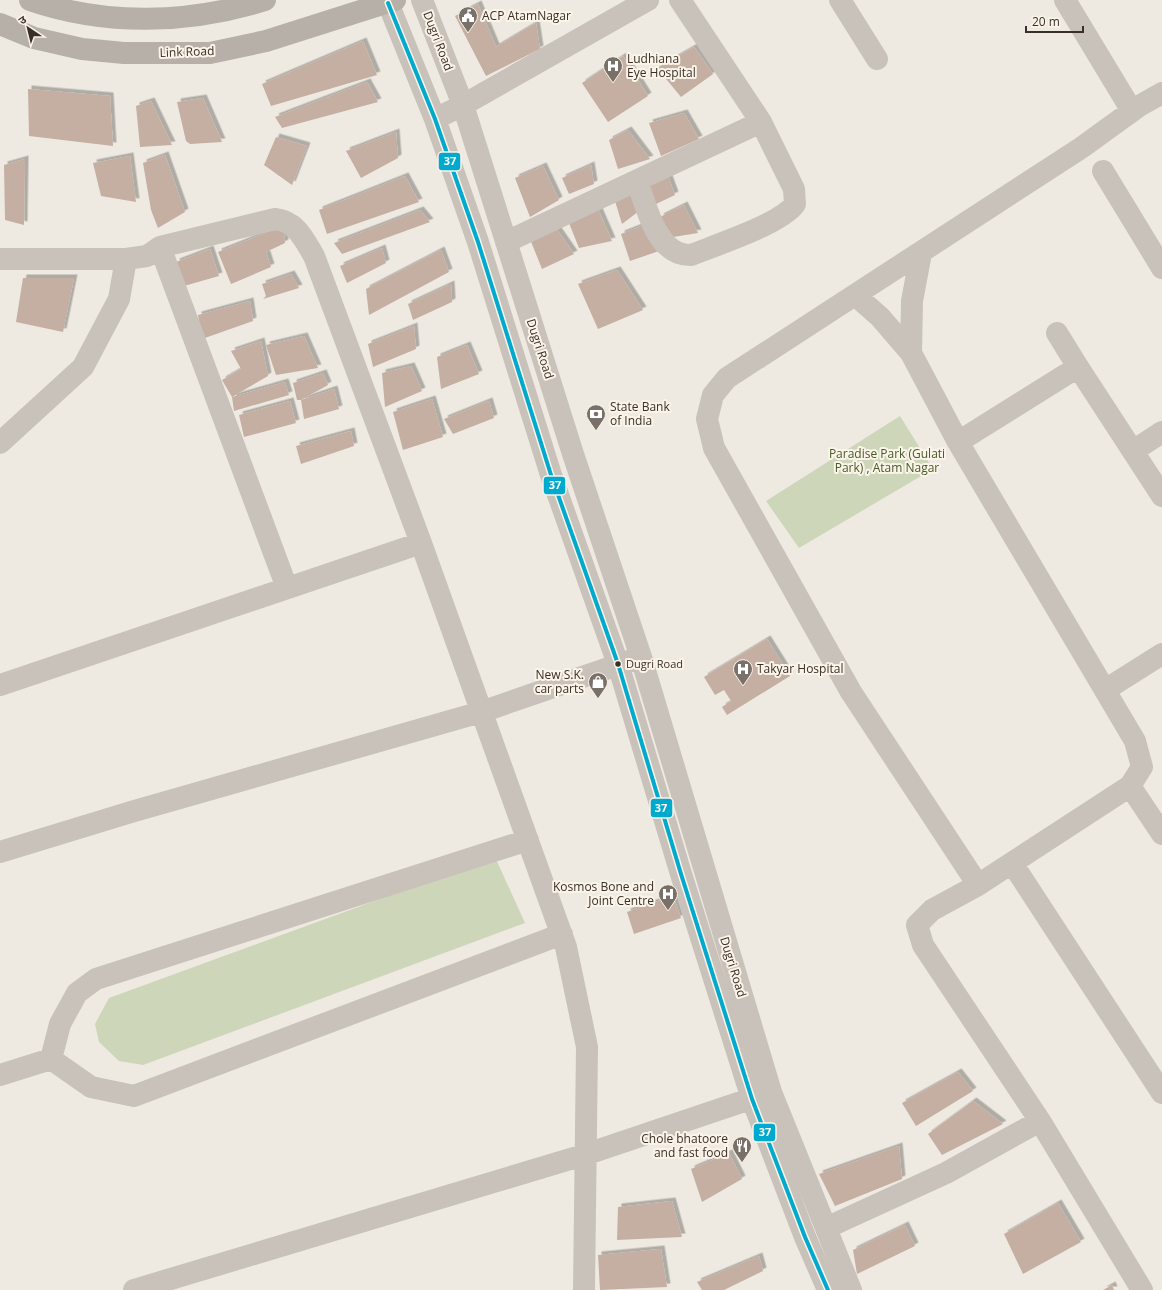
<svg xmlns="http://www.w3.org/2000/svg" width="1162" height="1290" viewBox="0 0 1162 1290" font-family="'Open Sans','Noto Sans Devanagari',sans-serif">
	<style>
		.green { fill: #ced6ba }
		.building { fill: #c4afa2; filter: url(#shadow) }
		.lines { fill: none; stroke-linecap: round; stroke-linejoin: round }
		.minor { stroke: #c8c2ba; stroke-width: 22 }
		.major { stroke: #b7b0a9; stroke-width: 22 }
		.bus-1-casing { stroke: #fbf4e9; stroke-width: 7 }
		.bus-1 { stroke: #00a9ce; stroke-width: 4 }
		.bus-dot { fill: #392f28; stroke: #fbf4e9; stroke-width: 1.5 }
		.labels { text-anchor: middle; stroke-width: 4; stroke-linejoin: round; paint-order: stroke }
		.bus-label { font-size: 11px; fill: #392f28; stroke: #fbf4e9; text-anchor: start }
		.poi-label { font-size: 12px; fill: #392f28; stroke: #fbf4e9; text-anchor: start }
		.street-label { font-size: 12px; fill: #392f28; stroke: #fbf4e9 }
		.park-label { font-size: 12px; fill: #445a29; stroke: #fbf4e9 }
		.line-badge { stroke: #fbf4e9; stroke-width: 1.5 }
		.badge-label { font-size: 11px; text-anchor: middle; font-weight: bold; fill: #fff }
	</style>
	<defs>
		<filter id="shadow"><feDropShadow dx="3.5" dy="-3.5" stdDeviation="0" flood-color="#0004"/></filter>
	</defs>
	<rect width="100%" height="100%" fill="#eeeae2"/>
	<path class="green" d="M 900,416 L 933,469 L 799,548 L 766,501 Z
		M 495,857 L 525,923 L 143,1065 L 119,1061 L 99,1042 L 95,1024 L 109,998 Z"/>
	<path class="building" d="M 478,4 L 496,47 L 536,23 L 540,49 L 486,76 L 455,16 Z
		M 363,41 L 377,75 L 271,106 L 262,84 Z
		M 694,47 L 713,74 L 681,97 L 657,68 Z
		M 623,56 L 648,96 L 608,122 L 582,83 Z
		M 367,82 L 378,102 L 282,128 L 275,117 Z
		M 28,89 L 110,96 L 113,146 L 29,136 Z
		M 203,98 L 222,142 L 190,144 L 186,141 L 177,102 Z
		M 151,101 L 172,145 L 140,147 L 136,106 Z
		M 684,113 L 699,139 L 661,156 L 649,123 Z
		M 628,130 L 650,159 L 618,169 L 609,140 Z
		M 396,132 L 398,158 L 361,178 L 346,151 Z
		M 276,137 L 307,146 L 292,185 L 264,165 Z
		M 165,155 L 185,212 L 158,228 L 151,210 L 143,163 Z
		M 130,156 L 136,202 L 101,196 L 93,163 Z
		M 25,159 L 24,225 L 5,220 L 4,165 Z
		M 591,165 L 594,184 L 569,194 L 562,178 Z
		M 543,166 L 559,200 L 530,217 L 515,178 Z
		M 405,176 L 419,202 L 327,234 L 319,210 Z
		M 668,176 L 675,195 L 656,204 L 648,185 Z
		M 630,192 L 639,211 L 622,224 L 615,201 Z
		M 684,205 L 698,233 L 673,237 L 660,217 Z
		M 598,209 L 612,241 L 579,248 L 569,223 Z
		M 420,210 L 430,222 L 342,254 L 334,243 Z
		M 644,225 L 659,251 L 630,261 L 621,234 Z
		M 283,226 L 285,243 L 266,252 L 271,267 L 231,284 L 218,252 Z
		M 556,228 L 574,254 L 542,269 L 530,239 Z
		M 382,248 L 386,263 L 347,283 L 340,266 Z
		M 210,249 L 219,276 L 184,286 L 176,262 Z
		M 441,250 L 449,272 L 369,315 L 366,289 Z
		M 617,270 L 643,310 L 598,329 L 578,284 Z
		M 291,274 L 299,288 L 263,299 L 266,296 L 262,284 Z
		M 23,278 L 74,278 L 63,332 L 16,322 Z
		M 451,284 L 452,302 L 413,320 L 408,304 Z
		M 250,301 L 253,321 L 202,339 L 198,315 Z
		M 414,326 L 416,349 L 373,367 L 368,344 Z
		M 304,336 L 318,368 L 276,375 L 266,345 Z
		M 261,341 L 268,376 L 232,397 L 285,382 L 289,395 L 234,411 L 232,397 L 222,380 L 241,369 L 231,351 Z
		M 467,345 L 479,374 L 441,389 L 437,357 Z
		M 411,366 L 422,391 L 385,407 L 382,373 Z
		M 323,373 L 328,385 L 301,400 L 297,400 L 293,383 Z
		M 334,389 L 339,409 L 304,419 L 301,400 Z
		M 432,399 L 443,437 L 403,450 L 393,412 Z
		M 290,401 L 296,423 L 244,437 L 239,415 Z
		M 489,401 L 494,418 L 453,434 L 444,419 Z
		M 351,431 L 354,446 L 301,464 L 296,446 Z
		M 767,639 L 790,676 L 727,715 L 722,707 L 731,701 L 724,690 L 715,695 L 704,677 Z
		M 673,896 L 681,918 L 634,934 L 627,912 Z
		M 958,1072 L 973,1091 L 916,1126 L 902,1103 Z
		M 973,1101 L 1003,1124 L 942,1155 L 928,1134 Z
		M 899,1146 L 902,1179 L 835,1206 L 819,1174 Z
		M 729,1153 L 742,1179 L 702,1202 L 691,1169 Z
		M 672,1201 L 682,1237 L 617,1240 L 618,1207 Z
		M 1058,1203 L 1081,1242 L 1023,1274 L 1004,1234 Z
		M 905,1225 L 915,1246 L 857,1274 L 853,1250 Z
		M 661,1249 L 667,1287 L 600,1290 L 598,1255 Z
		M 759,1256 L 763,1271 L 724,1290 L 702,1290 L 697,1282 Z
		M 1112,1285 L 1114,1290 L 1103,1290 Z"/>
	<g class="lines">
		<path class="minor" d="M 422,0 L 463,105 L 573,454 L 641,657 L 771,1092 L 851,1290
			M 840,0 L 877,59
			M 1065,0 L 1132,111
			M 388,3 L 435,119 L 478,242 L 551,475 L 618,664 L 681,874 L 752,1099 L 805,1237 L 828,1290
			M 435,119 L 463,105 L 648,0
			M 1103,171 L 1162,268
			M 637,181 C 647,207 656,256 691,255 C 716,245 781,224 795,204 L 794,189 L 761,122 L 680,0
			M 506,242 L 761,122
			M 160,247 L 287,588
			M 0,259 L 126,259 L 147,256 L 160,247 L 275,219 C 296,221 304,239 314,256 L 421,543 L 566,947 L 587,1047 L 584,1290
			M 855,295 L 880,317 L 911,353 L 958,442 L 1135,741 L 1142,767 L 1130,786 L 978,885 L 932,910 L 917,925 L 923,945 L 1040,1121 L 1142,1290
			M 1057,333 L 1078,367 L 1162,496
			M 911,353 L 912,301 L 921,253
			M 958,442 L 1078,367
			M 0,443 L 83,367 L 119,299 L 126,259
			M 1133,451 L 1162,432
			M 0,685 L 421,543
			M 1105,690 L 1162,654
			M 1130,786 L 1162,834
			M 0,852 L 131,812 L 481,712 L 632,660
			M 1012,863 L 1162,1093
			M 978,885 L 851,692 L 714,448 L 707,419 L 713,395 L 727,378 L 1081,148 L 1139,106 L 1162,93
			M 51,1059 L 60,1024 L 77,993 L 96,979 L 528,840
			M 0,1075 L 51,1059 L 91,1087 L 134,1096 L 562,934
			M 826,1228 L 946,1173 L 1040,1121
			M 134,1290 L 587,1154 L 765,1094"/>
		<path class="major" d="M 30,0 C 106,26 188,24 265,0
			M 0,24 L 34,38 L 82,49 L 124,53 L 210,53 L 266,41 L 395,0"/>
		<g class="bus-1-casing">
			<path id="bus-1" d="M 388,3 L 435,119 L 478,242 L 551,475 L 618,664 L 681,874 L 752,1099 L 805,1237 L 828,1290"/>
		</g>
		<use href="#bus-1" class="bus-1"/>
	</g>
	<defs>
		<g id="civic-pin" transform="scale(1)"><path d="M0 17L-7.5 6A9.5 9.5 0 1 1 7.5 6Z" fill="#787069" stroke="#fbf4e9"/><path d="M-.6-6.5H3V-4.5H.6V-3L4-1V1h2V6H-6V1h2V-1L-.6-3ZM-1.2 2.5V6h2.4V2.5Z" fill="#fff"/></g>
		<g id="hospital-pin" transform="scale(1)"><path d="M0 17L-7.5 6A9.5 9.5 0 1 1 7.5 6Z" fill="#787069" stroke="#fbf4e9"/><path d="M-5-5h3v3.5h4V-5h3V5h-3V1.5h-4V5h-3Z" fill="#fff"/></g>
		<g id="bank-pin" transform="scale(1)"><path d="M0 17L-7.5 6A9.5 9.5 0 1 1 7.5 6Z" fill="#787069" stroke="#fbf4e9"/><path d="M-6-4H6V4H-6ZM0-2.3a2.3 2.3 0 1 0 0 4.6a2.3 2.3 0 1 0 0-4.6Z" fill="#fff"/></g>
		<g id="shop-pin" transform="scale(1)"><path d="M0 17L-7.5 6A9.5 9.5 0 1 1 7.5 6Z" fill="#787069" stroke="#fbf4e9"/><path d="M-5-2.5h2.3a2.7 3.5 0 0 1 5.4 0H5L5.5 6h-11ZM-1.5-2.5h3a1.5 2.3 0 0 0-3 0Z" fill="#fff"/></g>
		<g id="restaurant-pin" transform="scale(1)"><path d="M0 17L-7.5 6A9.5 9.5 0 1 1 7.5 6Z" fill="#787069" stroke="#fbf4e9"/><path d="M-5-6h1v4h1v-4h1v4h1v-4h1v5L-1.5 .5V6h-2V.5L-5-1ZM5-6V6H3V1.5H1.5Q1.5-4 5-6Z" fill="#fff"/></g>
	</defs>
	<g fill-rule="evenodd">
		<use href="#civic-pin" x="468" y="16"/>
		<use href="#hospital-pin" x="613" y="66"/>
		<use href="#bank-pin" x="596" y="414"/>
		<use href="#hospital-pin" x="743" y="669"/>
		<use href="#shop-pin" x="598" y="682"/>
		<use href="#hospital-pin" x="668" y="894"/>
		<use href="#restaurant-pin" x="742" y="1146"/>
	</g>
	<circle class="bus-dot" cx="618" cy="664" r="3.5"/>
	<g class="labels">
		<g class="bus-label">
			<text x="626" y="668">Dugri Road</text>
		</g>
		<g class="poi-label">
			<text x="482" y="20">ACP AtamNagar</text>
			<text x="627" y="63">Ludhiana<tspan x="627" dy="14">Eye Hospital</tspan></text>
			<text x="610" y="411">State Bank<tspan x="610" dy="14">of India</tspan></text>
			<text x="757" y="673">Takyar Hospital</text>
			<text x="584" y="679" text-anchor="end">New S.K.<tspan x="584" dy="14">car parts</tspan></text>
			<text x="654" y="891" text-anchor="end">Kosmos Bone and<tspan x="654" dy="14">Joint Centre</tspan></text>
			<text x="728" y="1143" text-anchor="end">Chole bhatoore<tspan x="728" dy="14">and fast food</tspan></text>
		</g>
		<g class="street-label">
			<text transform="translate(438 41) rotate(69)" y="4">Dugri Road</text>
			<text transform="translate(187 52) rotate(-2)" y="4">Link Road</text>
			<text transform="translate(540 349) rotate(72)" y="4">Dugri Road</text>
			<text transform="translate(733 967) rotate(73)" y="4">Dugri Road</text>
		</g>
		<g class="park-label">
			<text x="887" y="458">Paradise Park (Gulati<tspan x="887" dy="14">Park) , Atam Nagar</tspan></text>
		</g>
	</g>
	<g class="line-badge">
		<rect x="438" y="152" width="23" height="19" rx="4" fill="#00a9ce"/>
		<rect x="543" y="476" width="23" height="19" rx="4" fill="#00a9ce"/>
		<rect x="650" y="798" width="23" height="20" rx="4" fill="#00a9ce"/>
		<rect x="753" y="1123" width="23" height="19" rx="4" fill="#00a9ce"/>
	</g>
	<g class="badge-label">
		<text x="450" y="165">37</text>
		<text x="555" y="489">37</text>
		<text x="661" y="812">37</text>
		<text x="765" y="1136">37</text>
	</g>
	<g transform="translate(28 28) rotate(325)" stroke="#fbf4e9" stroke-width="3" paint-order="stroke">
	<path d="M0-3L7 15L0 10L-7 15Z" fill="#392f28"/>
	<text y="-6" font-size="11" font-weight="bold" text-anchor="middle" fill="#392f28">उ</text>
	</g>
	<path d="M1026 26v6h57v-6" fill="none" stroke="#392f28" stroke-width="2"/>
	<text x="1032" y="26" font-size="12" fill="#392f28" stroke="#fbf4e9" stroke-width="3" paint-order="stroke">20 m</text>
</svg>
